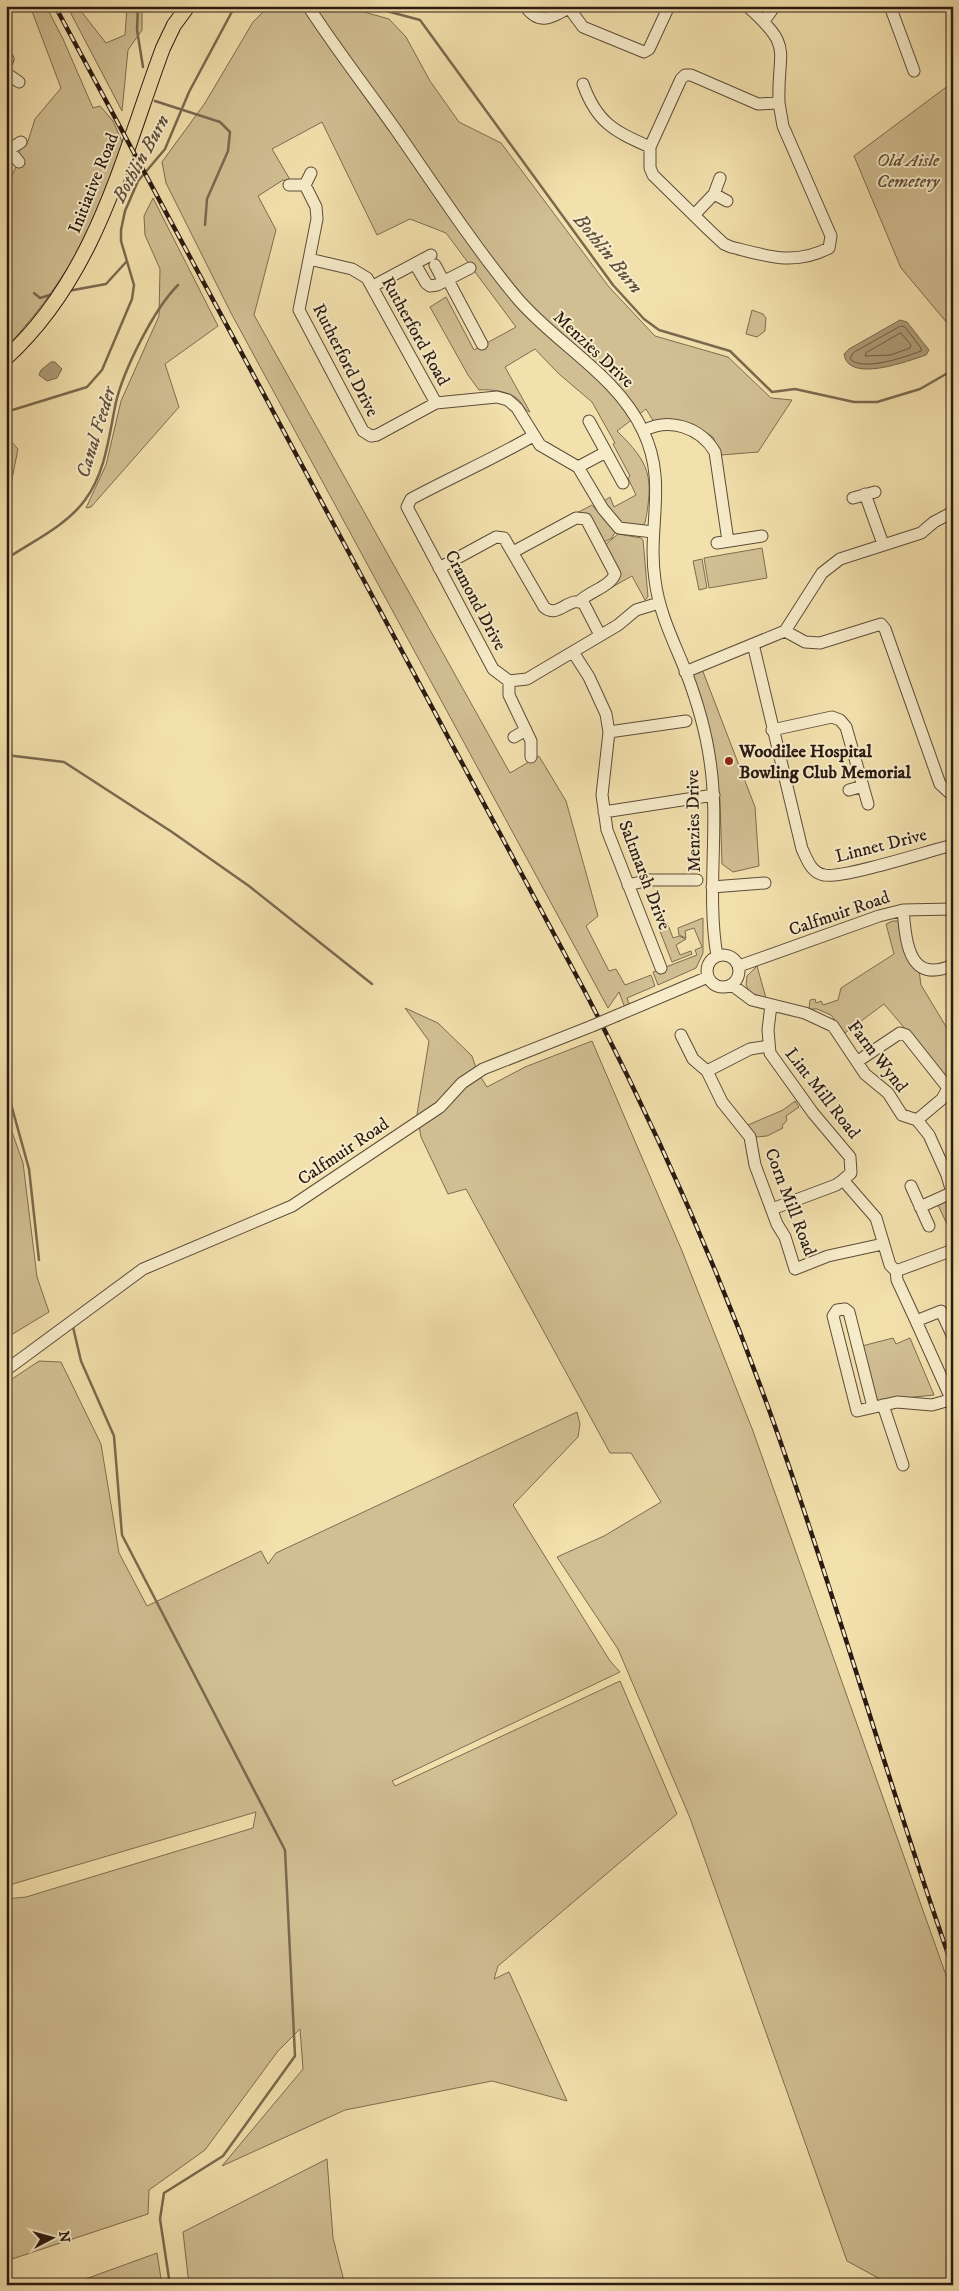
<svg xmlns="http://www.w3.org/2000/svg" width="959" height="2291" viewBox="0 0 959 2291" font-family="'IM FELL DW Pica',serif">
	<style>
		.green { fill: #d1bf93; stroke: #7e6c52 }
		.water { fill: #af9d78; stroke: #7a694f }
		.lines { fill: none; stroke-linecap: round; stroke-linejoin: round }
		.shore { stroke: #6c5c45; stroke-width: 1 }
		.stream { stroke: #7a694f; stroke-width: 2.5 }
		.minor-casing { stroke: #5c4c39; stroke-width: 13 }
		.major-casing { stroke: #2a1a12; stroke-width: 16 }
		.minor { stroke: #f7ecca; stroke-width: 11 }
		.major { stroke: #f3e1ad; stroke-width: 14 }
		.rail-casing { stroke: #2a1a12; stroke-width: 4.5 }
		.rail { stroke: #f7ecca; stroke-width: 2.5; stroke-dasharray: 8; stroke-linecap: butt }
		.minor-bridge-casing { stroke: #5c4c39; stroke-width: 13; stroke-linecap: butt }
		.minor-bridge { stroke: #f7ecca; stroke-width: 11 }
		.poi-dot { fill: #8f2418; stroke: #f7ecca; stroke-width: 2 }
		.labels { text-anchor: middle; stroke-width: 4; stroke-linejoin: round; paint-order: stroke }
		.park-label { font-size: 18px; font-style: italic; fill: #5c4c39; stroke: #f7ecca }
		.street-label { font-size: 18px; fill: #2a1a12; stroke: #f7ecca }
		.poi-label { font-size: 18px; font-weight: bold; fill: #2a1a12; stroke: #f7ecca; text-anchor: start }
		.water-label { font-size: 19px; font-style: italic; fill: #5f4e3b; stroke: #f7ecca }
	</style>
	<rect width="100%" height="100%" fill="#f3e1ad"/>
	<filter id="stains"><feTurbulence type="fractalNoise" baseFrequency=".004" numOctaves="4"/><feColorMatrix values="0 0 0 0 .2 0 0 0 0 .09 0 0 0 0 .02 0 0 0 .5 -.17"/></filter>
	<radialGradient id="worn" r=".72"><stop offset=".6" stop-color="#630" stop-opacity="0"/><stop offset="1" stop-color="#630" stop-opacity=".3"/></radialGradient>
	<path class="green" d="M 30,6 L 46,6 L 63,39 L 93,108 L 100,106 L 113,121 L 124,146 C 116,168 109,192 98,214 C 74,263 43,308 6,348 L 6,188 L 17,165 L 23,160 L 19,153 L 20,149 L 27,144 L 35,119 L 61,88 Z
		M 67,6 L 77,6 L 106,43 L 125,35 L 127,6 L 142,6 L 142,30 L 128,50 L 122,111 Z
		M 269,6 L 352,6 L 357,10 L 389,19 L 406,37 L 430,81 L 459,122 L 501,143 L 609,287 L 655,336 L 728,357 L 771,398 L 792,400 L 758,452 L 721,455 L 713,437 L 693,424 L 654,422 L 646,409 L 617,431 C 650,463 654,477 645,523 L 641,526 L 622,523 L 604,501 L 610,497 L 614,507 L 636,495 L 628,478 L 630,476 L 613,444 L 615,443 L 592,402 L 559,374 L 535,349 L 505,367 L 530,412 C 524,410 523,405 519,400 C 509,391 491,389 479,390 L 468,375 L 430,307 L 446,297 L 474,350 L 516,327 L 446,233 L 410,219 L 377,235 L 322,122 L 272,149 L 289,178 L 288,181 L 283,180 L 258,196 L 276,230 L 254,315 L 510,773 L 539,756 L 566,801 L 598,916 L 586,926 L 609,971 L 616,969 L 625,985 L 651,975 L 655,986 L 627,998 L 630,1006 L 625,1008 L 619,992 L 608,1008 L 231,313 L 166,183 L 162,162 L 205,103 L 253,22 Z
		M 953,82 L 953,330 L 901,268 L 854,156 Z
		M 153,198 L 218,326 L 165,364 L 179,407 L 91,507 L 86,508 L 106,465 L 121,401 L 159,316 L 160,269 L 145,235 L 144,216 Z
		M 752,310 L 763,314 L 766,318 L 765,331 L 757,337 L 746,334 Z
		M 6,436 L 18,449 L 9,494 L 6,496 Z
		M 592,505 L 615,532 L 612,538 L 604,542 L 591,518 L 559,522 Z
		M 618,534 L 641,538 L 643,540 L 648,597 L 645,600 L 632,576 L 589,600 L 612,584 L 605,545 Z
		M 762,548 L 767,578 L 709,588 L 704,558 Z
		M 702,559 L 707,588 L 699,590 L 693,561 Z
		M 702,669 L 755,807 L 759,866 L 733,872 L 722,864 L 720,801 L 714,757 L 689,673 Z
		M 703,918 L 703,953 L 696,968 L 658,985 L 653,972 L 697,955 L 695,950 L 702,947 L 694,928 L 685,931 L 686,938 L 679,935 L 678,928 Z
		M 893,921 L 898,921 C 902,943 901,955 919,970 L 921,985 L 953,1038 L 953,1085 L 884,1004 L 845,1033 L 831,1015 L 817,1009 L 809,1009 L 810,1000 L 815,999 L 816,1003 L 821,1001 L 823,1005 L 838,1000 L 841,988 L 894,954 L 886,924 Z
		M 667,922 L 673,938 L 679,936 L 686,939 L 676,945 L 680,955 L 691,951 L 692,954 L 672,962 L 658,926 Z
		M 757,966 L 766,998 L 750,993 L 746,985 L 747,976 Z
		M 405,1008 L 438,1023 L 472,1056 L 477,1071 L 487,1087 L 525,1067 L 592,1041 L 682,1251 L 753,1431 L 953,1995 L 951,2285 L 891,2285 L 847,2261 L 690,1818 L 618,1649 L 557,1557 L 604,1536 L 661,1502 L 631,1453 L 610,1453 L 466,1189 L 448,1194 L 421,1137 L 417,1114 L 429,1041 Z
		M 795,1101 L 799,1107 L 786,1116 L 787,1120 L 782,1126 L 783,1128 L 767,1136 L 756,1137 L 748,1125 L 783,1110 Z
		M 6,1115 L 23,1163 L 37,1277 L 49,1312 L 6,1338 Z
		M 951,1200 L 953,1202 L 953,1237 L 937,1203 Z
		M 893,1338 L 896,1344 L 910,1338 L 934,1395 L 895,1399 L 876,1404 L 862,1346 Z
		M 39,1361 L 61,1362 L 101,1444 L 119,1553 L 147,1606 L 261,1551 L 268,1564 L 276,1553 L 577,1412 L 580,1424 L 578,1437 L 513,1505 L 610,1661 L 620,1672 L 392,1781 L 395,1786 L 620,1681 L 677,1814 L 498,1966 L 494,1979 L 509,1972 L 567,2101 L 492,2081 L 345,2110 L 222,2166 L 303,2069 L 300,2029 L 278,2051 L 205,2150 L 149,2190 L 148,2214 L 6,2261 L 6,1899 L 26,1897 L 253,1828 L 256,1812 L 6,1886 L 6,1383 Z
		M 327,2159 L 333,2238 L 345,2285 L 189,2285 L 183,2232 Z
		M 157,2253 L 162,2285 L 69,2285 Z"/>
	<path class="water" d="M 900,320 L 907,322 L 929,350 L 926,355 C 908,361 848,384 844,354 L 849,349 Z
		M 51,362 L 55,362 L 62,369 L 57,378 L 47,381 L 39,375 L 41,370 Z"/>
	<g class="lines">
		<path class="shore" d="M 901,326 L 905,327 L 921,348 L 921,351 C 905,357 863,372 850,359 L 853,353 Z
			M 901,333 L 911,345 L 910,348 L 891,355 L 865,356 L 866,353 Z"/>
		<path class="stream" d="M 138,6 L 137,30 L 143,67
			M 368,6 L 420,20 L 613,285 L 644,319 L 659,330 L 730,351 L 772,392 L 795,389 L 854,402 L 877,402 L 920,389 L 953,370
			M 155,101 L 220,122 L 230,132 L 228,151 L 207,199 L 205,225
			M 68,291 L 106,284 L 127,261
			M 34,293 L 40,298 L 53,294
			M 6,412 L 87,387 L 102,370 L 132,299 L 134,285 L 121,241 L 121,230 L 125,211 L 138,181 L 165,149 L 189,92 L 235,6
			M 6,559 C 33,541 66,526 85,500 C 106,472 109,435 116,402 C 124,369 154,309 178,285
			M 6,755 L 64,762 L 172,832 L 249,886 L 372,984
			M 6,1086 L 29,1169 L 39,1260
			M 73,1327 L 81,1361 L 114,1436 L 122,1535 L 285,1850 L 295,2056 L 223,2156 L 164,2193 L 160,2219 L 170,2285"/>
		<g class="minor-casing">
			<path id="minor" d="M 308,6 C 336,49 367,89 396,130 C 435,186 473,245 517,298 C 556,344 617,375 643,431 C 668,482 647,527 655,580 C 659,613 674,642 686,672 C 697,701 706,732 710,761 C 720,826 706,892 717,956
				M 525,6 C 540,27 552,17 572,6
				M 747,6 C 795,49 777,47 779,103
				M 890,6 L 914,71
				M 550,7 L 551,6
				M 569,8 L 583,27 L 644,52 L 649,49 L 669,6
				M 764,21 L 775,6
				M 6,64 L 8,59
				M 6,73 L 19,82
				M 691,75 L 758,104 L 779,103 L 783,126 L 831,236 L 829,248 C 794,266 767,256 731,247 L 724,244 L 709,230 L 653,175 L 650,168 L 650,147 L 681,79 L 685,75 Z
				M 583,84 C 597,123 614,131 650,147
				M 6,146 L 19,162
				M 10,149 L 21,142
				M 289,185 L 305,185 L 311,173
				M 305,185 L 316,207 L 317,219 L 299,310 L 363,431 L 371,436 L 377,435 L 436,403 L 497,397 L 508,400 L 517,408 L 540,445 L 578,467 L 603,509 L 619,528 L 653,532
				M 714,194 L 727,201
				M 695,214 L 714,194 L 720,178
				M 309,259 L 352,269 L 367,278 L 436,403
				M 415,264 L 426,283 L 430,286 L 437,285 L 470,268
				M 435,265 L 444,282
				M 448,280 L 482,344
				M 373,286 L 431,255
				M 643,431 C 669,417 700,427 715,452 L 728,541
				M 533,436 C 493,459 452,477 411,499 L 407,507 L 493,669 L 509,681 L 527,679 L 618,625 L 636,610 L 659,603
				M 606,452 L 623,483
				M 578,467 L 606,452 L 589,421
				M 865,494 L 883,544
				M 853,498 L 875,492
				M 717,543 L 762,536
				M 513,552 L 576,518 L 586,519 L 615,574 C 610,587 590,591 580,601
				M 439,568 L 496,537 L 504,538 L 544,607 C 558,620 570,594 584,604 L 600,635
				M 785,631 L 805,642 L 820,643 L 881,624 L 885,629 L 940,784 L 953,796
				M 753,644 L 802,849 C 807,859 811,873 824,875 C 843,879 928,851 953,845
				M 573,652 L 589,677 L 606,714 L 609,732 L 602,795 L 607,830 L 661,968
				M 685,672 L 785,631 L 822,573 L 840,559 L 921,533 L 934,522 L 953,512
				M 509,681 L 509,695 L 531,741 L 531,757
				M 772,730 L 832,717 L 840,720 L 846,727 L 868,804
				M 609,732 L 686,721
				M 514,737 L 526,730
				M 849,790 L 863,786
				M 604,812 L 714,795
				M 628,885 L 649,880 L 697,880
				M 712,887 L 765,883
				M 903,910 C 906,941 908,985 953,965
				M707 971a16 16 0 1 1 32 0a16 16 0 1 1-32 0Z
				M 739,966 L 879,916 L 903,910 L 953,909
				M 732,985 L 752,1000 L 805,1013 L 833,1026 L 865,1074 L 888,1093 L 902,1115 L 917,1120 L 929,1135 L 947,1175 L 953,1196
				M 771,1005 L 768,1030 L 770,1053 L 813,1113 L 850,1157 L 851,1173 L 843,1180 L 876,1218 L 890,1265 L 896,1271
				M 618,1015 L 708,977
				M 681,1035 L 693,1059 L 707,1071
				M 769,1046 L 750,1049 L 707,1071 L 722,1102 L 750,1137 L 755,1165 L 777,1224 L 785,1237 L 795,1269 L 828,1256 L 883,1244
				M 858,1061 L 900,1033 L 906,1035 L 948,1088 L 942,1099 L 917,1120
				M 911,1186 L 929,1226
				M 920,1207 L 951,1193
				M 772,1209 L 836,1185 L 843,1180
				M 896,1271 L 953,1250
				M 896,1271 L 897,1280 L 916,1321
				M 953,1337 L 941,1311 L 916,1321 L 953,1403
				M 6,1370 L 143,1269 L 292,1206 L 440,1107 L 462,1083 L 483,1069 L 592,1026
				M 883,1405 L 903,1465
				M 873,1407 L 849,1312 L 845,1309 L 837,1310 L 833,1316 L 857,1411 L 897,1402 L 932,1405 L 953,1399"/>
		</g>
		<g class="major-casing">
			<path id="major" d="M 6,358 C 96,276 122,158 163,48 L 174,25 L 188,6"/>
		</g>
		<use href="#minor" class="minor"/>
		<use href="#major" class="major"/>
		<g class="rail-casing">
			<path id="rail" d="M 55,6 L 583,988 C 658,1131 723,1279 777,1432 C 840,1609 890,1791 953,1968"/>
		</g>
		<use href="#rail" class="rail"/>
		<g class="minor-bridge-casing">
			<path id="minor-bridge" d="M 592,1026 L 618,1015"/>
		</g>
		<use href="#minor-bridge" class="minor-bridge"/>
	</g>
	<circle class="poi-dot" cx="729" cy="761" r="5"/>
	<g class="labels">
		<g class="park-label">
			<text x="908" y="166">Old Aisle<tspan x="908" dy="21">Cemetery</tspan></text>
		</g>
		<g class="street-label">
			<text transform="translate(93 183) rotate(-68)" y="6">Initiative Road</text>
			<text transform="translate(416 331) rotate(61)" y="6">Rutherford Road</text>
			<text transform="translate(594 349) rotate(43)" y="6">Menzies Drive</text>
			<text transform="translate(346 360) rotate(63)" y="6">Rutherford Drive</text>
			<text transform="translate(476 600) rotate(62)" y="6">Cramond Drive</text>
			<text transform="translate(693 821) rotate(-91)" y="6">Menzies Drive</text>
			<text transform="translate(881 845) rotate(-14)" y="6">Linnet Drive</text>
			<text transform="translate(645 875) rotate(69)" y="6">Saltmarsh Drive</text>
			<text transform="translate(839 913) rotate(-19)" y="6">Calfmuir Road</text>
			<text transform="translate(878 1056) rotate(52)" y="6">Farm Wynd</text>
			<text transform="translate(823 1093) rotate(52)" y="6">Lint Mill Road</text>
			<text transform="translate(343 1151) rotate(-34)" y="6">Calfmuir Road</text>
			<text transform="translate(791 1202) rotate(69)" y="6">Corn Mill Road</text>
		</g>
		<g class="poi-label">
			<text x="739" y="757">Woodilee Hospital<tspan x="739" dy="21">Bowling Club Memorial</tspan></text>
		</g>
		<g class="water-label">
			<text transform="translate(140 158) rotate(-61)" y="7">Bothlin Burn</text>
			<text transform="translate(609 253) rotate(51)" y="7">Bothlin Burn</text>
			<text transform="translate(95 432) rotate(-73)" y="7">Canal Feeder</text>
		</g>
	</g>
	<rect width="959" height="2291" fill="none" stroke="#f3e1ad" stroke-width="25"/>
	<rect x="8" y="8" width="944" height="2276" fill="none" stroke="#2a1a12" stroke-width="2.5"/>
	<rect x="12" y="12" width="934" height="2266" fill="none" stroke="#2a1a12"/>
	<g transform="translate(52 2238) rotate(84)" stroke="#f7ecca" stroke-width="4" paint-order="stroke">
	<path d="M0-4L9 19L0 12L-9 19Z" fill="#2a1a12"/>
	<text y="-8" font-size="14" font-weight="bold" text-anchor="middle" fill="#2a1a12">N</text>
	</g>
	<rect width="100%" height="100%" filter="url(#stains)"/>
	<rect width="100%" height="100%" fill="url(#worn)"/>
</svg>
